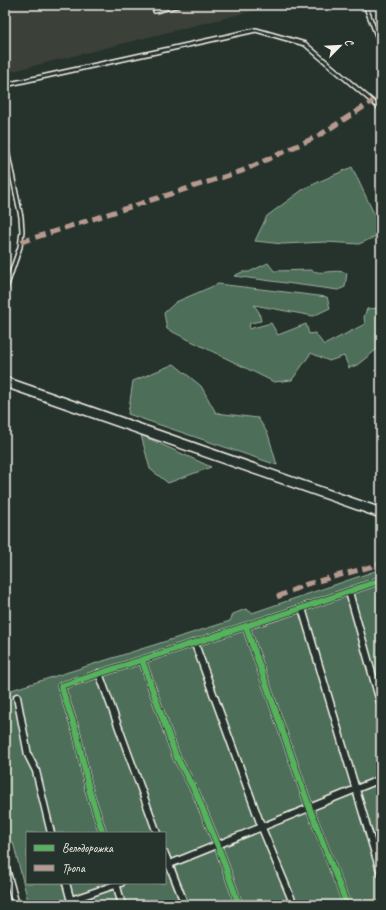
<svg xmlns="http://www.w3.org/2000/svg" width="386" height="910" viewBox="0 0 386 910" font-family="Caveat,sans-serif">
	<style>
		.built { fill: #3b4139 }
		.green { fill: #4d6e59; stroke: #a0b0a0; fill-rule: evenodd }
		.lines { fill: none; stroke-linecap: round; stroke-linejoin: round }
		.lane-casing { stroke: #f4f1e8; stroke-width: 6 }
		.street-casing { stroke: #f4f1e8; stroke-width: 9 }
		.secondary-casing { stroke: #f4f1e8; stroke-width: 12 }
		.lane { stroke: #26332d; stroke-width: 3 }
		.street { stroke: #26332d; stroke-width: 6 }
		.secondary { stroke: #26332d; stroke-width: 9 }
		.quiet { stroke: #b69a8f; stroke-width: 5; stroke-dasharray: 10 5; stroke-linecap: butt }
		.cycleway-casing { stroke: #26332d; stroke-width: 8 }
		.cycleway { stroke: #56b35d; stroke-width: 6 }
	</style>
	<rect width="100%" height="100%" fill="#26332d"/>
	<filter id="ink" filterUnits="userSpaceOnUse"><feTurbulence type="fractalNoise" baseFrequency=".025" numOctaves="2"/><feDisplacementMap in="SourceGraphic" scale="8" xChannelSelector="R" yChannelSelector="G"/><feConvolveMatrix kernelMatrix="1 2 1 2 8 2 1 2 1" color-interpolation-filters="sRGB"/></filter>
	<g filter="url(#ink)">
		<path class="built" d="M 5,5 L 272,5 L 272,6 L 5,73 Z"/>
		<path class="green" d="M 352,167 L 376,218 L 379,235 L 359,244 L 326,242 L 283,244 L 255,241 L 267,216 L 305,188 Z
			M 268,263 L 274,271 L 311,270 C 322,276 334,268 347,273 L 345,287 L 338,290 L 234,276 L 242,272 L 249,272 Z
			M 218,284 L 327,297 L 330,308 L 313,316 L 254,305 L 259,312 L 261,321 L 250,323 L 249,329 L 271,323 L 278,335 L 306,324 L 309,334 L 315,333 L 324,345 L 365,324 L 364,317 L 367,309 L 380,308 L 381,346 L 357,365 L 349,368 L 344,356 L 329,361 L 311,353 L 292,380 L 274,382 L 167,329 L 164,313 L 176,302 Z
			M 174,364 L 201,386 L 216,413 L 258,418 L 268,434 L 277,465 L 128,414 L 133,381 Z
			M 141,435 L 211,467 L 168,483 L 150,469 Z
			M 381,569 L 381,905 L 29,905 L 13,842 L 5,844 L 5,692 L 230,621 L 233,614 L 246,609 L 252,613 ZM 27,833 L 165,833 L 165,883 L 27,883 Z"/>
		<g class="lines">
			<g class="lane-casing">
				<path id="lane" d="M 154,5 L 155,11 L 179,5
					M 365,5 L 381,46
					M 5,85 L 256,30 L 305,44 L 381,109
					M 5,141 L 21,217 L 22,231 L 20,247 L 5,291"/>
			</g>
			<g class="street-casing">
				<path id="street" d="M 349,592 L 381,705
					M 302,608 L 381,874
					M 246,627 L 310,809 L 347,905
					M 195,644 L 262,828 L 294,905
					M 142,660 L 176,756 L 196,793 L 218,846 L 239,905
					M 99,673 L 157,833
					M 17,697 L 28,755 L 36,771 L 51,833
					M 103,833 L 89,790 L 77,734 L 61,686 L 302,608 L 381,580
					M 165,854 L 185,905
					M 5,865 L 16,905
					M 165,866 L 381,779
					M 66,883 L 72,905
					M 116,883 L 122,905
					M 71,900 L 121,883"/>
			</g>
			<g class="secondary-casing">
				<path id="secondary" d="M 5,382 L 381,513"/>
			</g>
			<use href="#lane" class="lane"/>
			<use href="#street" class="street"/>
			<use href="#secondary" class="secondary"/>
			<path class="quiet" d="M 21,242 L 242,171 L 318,136 L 373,101
				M 277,597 L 307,584 L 381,564"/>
			<g class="cycleway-casing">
				<path id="cycleway" d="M 246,627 L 310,809 L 347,905
					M 142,660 L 176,756 L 196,793 L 218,846 L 239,905
					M 103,833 L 89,790 L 77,734 L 61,686 L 302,608 L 381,580"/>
			</g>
			<use href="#cycleway" class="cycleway"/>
		</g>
	</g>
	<rect width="386" height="910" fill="none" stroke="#26332d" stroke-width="20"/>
	<rect x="10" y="10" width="366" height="890" fill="none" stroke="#f4f1e8" stroke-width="1.5" filter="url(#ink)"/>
	<rect x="26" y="832" width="140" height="52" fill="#26332d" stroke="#787f78"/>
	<rect x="34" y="845" width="20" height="6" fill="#56b35d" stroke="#787f78"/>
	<text x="62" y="852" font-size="12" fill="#f4f1e8">Велодорожка</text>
	<rect x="34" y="865" width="20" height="6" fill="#b69a8f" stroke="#787f78"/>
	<text x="62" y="872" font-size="12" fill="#f4f1e8">Тропа</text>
	<g transform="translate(340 46) rotate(66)" stroke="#26332d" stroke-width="3" paint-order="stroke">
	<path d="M0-3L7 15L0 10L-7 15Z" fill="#f4f1e8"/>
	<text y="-6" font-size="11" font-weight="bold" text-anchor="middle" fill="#f4f1e8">С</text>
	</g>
</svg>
